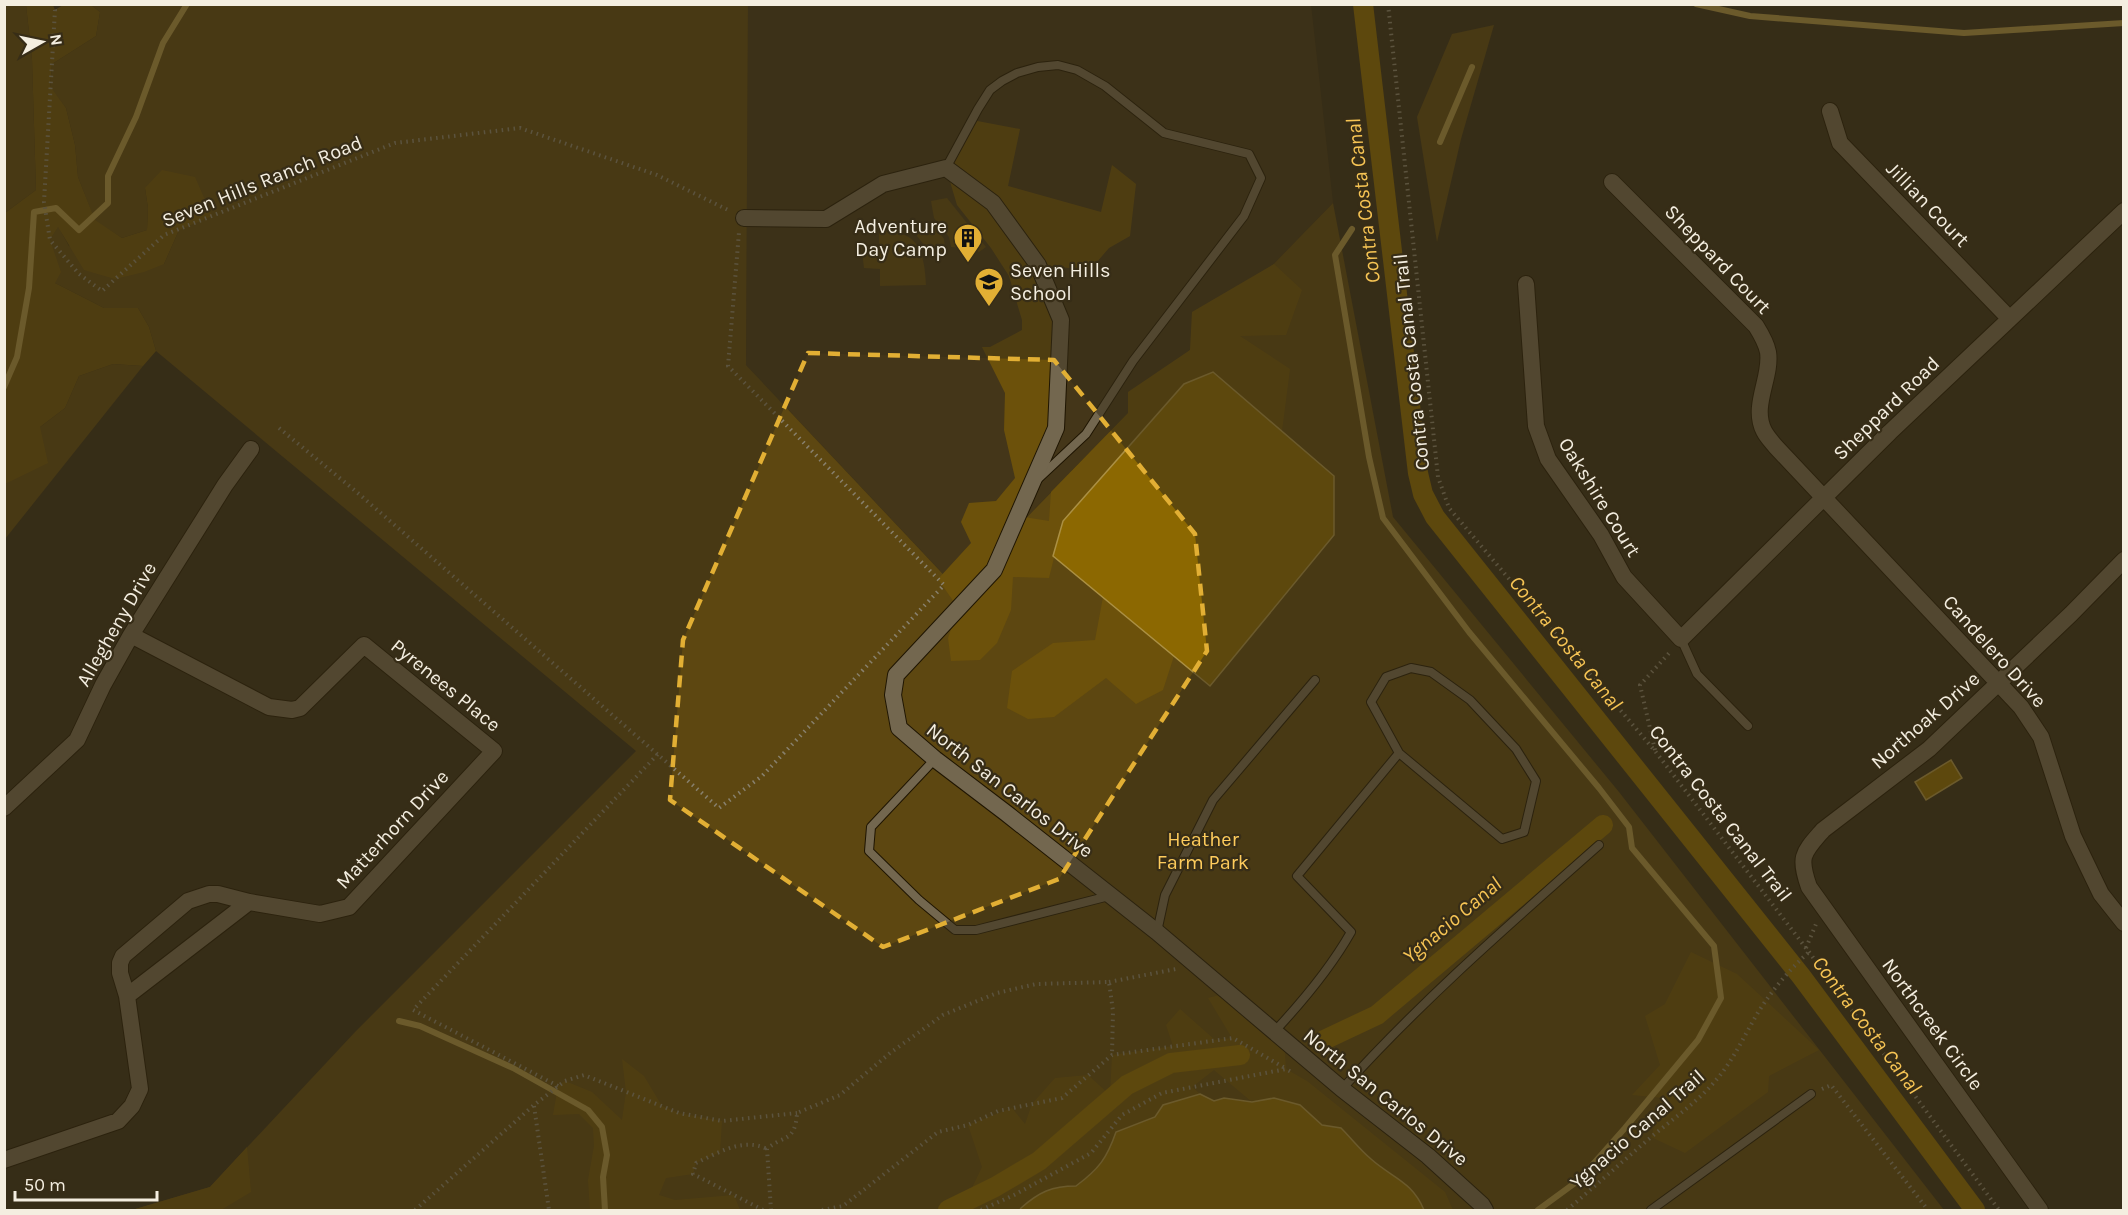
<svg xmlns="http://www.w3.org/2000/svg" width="2128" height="1215" viewBox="0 0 2128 1215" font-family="Karla,sans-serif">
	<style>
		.built { fill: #443619 }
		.green { fill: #5d4711 }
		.forest { fill: #6c510b }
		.water { fill: #8c6801; stroke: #ab9044; stroke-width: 1.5 }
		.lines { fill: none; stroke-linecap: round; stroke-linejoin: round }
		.stream { stroke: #ab9044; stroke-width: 6 }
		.canal { stroke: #8c6801; stroke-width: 20 }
		.lane-casing { stroke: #1f1502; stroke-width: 10 }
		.street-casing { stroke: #1f1502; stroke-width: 18 }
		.path { stroke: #88806d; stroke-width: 4; stroke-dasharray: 1.5 4.5; stroke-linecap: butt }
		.lane { stroke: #73674f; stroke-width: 8 }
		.street { stroke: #73674f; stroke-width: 16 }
		.marked { fill: none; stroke: #e2af34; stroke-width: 4.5; stroke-dasharray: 12 8; stroke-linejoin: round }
		.labels { text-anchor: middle; stroke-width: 4.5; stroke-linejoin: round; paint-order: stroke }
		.street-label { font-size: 20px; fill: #f4eee0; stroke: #372d17 }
		.poi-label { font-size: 20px; fill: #f4eee0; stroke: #372d17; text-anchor: end }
		.park-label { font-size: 20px; fill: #fecc5c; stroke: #372d17 }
		.water-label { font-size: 21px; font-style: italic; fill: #f6c454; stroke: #372d17 }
	</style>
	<rect width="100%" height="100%" fill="#372d17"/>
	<path class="built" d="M 748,5 L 1311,5 L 1333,203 L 957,589 L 746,365 Z"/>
	<path class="green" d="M 5,5 L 26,5 L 32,59 L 36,190 L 5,213 Z
		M 91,5 L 748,5 L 746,365 L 957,589 L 1333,203 L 1393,517 L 1619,792 L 1944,1210 L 132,1210 L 210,1187 L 356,1031 L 636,751 L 156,351 L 149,327 L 138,308 L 104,308 L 55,283 L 50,240 L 58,226 L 69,246 L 164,264 L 179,230 L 145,188 L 148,208 L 147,230 L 122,238 L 95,221 L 78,177 L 75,145 L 66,108 L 50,87 L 52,64 L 96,36 L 100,12 Z
		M 1494,25 L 1461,139 L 1437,242 L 1417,117 L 1452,34 Z
		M 947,198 L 986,247 L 979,252 L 975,249 L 951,247 L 949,237 L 934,218 L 931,201 Z
		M 895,220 L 901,234 C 923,239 925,267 926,285 L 880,286 L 880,269 L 864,268 L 862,252 L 879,251 L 879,223 Z
		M 929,224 L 933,224 L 944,239 L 945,248 L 939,253 L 928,250 L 917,236 L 919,230 Z
		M 113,364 L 143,366 L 5,539 L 5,484 L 8,482 L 40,427 L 65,408 L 79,376 Z"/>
	<path class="forest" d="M 26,5 L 53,5 L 55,10 L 63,5 L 91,5 L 100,12 L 96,36 L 52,64 L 50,86 L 66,108 L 75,145 L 78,177 L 95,220 L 122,238 L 147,230 L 148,208 L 145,188 L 162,170 L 195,177 L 212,216 L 179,230 L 164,264 L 144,272 L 115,279 L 84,270 L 58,227 L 50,240 L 61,272 L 55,283 L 104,308 L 138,308 L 149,327 L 156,351 L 143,366 L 113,364 L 79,376 L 65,408 L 40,427 L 48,463 L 5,484 L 5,213 L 36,190 L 32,59 Z
		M 972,120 L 1020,129 L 1008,186 L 1101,212 L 1112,165 L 1136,184 L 1130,236 L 1109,248 L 1090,270 L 1039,265 L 1061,320 L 1056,428 L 1018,516 L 1049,521 L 1051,492 L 1128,413 L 1128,392 L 1190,350 L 1192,312 L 1274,264 L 1302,290 L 1286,335 L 1240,336 L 1290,369 L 1282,431 L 1214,372 L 1063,521 L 1049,578 L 1013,577 L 1011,610 L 997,643 L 980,660 L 951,661 L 948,638 L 958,608 L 938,579 L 971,543 L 961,522 L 969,503 L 996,501 L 1015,478 L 1004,430 L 1005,393 L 982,347 L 990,347 L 1022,330 L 1022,320 L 1009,276 L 991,248 L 957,205 L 946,168 Z
		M 1103,597 L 1174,656 L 1163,690 L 1136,704 L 1106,678 L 1054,717 L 1028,719 L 1007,708 L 1012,671 L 1053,643 L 1095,640 Z
		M 1691,952 L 1737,974 L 1819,1050 L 1769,1076 L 1768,1092 L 1685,1153 L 1651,1137 L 1663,1098 L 1632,1095 L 1660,1065 L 1645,1016 L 1665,1004 Z
		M 1227,993 L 1284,1041 L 1286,1069 L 1307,1081 L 1445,1192 L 1453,1210 L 1424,1210 C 1412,1181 1392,1178 1371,1159 C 1360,1150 1351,1138 1341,1128 L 1322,1125 L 1299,1105 L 1274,1098 L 1252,1102 L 1214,1070 L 1192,1087 L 1200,1094 L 1163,1105 L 1155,1117 L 1116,1132 C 1107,1158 1098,1169 1076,1186 L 1064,1186 L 1021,1208 L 1020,1210 L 970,1210 L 971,1190 L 982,1167 L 968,1125 L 1012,1108 L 1025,1124 L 1032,1104 L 1055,1078 L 1088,1075 L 1110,1095 L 1112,1055 L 1173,1046 L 1166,1025 L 1180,1009 L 1215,1040 L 1232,1038 L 1208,998 Z
		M 622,1059 L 644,1076 L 662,1106 L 679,1113 L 722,1121 L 720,1152 L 696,1163 L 693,1174 L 666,1178 L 659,1195 L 675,1200 L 734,1195 L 740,1210 L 590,1210 L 588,1180 L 594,1146 L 593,1128 L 579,1114 L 553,1115 L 558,1086 L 565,1081 L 592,1092 L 622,1120 L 626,1092 Z
		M 247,1147 L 251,1192 L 221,1210 L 132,1210 L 210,1187 Z"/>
	<path class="water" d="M 1213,372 L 1334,476 L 1334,535 L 1210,686 L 1053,556 L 1063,521 L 1184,384 Z
		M 1951,760 L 1962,778 L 1926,800 L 1915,782 Z
		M 1200,1094 L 1214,1101 L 1224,1098 L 1252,1102 L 1274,1098 L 1300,1105 L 1322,1125 L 1341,1128 C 1351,1138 1360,1150 1371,1159 C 1392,1178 1412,1181 1424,1210 L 1020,1210 L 1021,1208 C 1039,1192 1052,1186 1076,1186 C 1099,1169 1107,1158 1116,1132 L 1155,1117 L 1163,1105 Z"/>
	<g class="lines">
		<path class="stream" d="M 1696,4 L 1750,16 L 1964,33 L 2124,23
			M 1440,142 L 1472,67
			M 1352,229 L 1335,255 L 1369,457 L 1383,518 L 1469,632 L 1599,788 L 1629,827 L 1632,848 L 1714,946 L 1721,998 L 1698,1040 L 1625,1128 L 1579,1180 L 1538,1210
			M 4,387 L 17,357 L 29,288 L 34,212 L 56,208 L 79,230 L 108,203 L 108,176 L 136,117 L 163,43 L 187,4
			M 399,1021 L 420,1026 L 513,1068 L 588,1110 L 602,1127 L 607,1155 L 603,1177 L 605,1210"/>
		<path class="canal" d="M 1363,4 L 1418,473 L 1423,494 L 1435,517 L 1801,976 L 1975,1210
			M 1324,1040 L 1377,1015 L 1603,825
			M 948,1210 L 995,1187 L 1039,1161 L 1127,1085 L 1171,1063 L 1240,1055"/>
		<g class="lane-casing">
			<path id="lane" d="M 946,168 L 978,109 L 990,90 L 1002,81 L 1017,73 L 1038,67 L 1058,65 L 1077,70 L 1105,86 L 1164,133 L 1249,154 L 1261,178 L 1244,216 L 1133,361 L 1086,434 L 1039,478
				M 1681,639 L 1697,674 L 1748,726
				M 935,759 L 871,827 L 869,851 L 919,900 L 955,930 L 976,930 L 1109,896
				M 1157,932 L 1165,895 L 1213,800 L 1315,680
				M 1274,1032 C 1303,1001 1330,969 1351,932 L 1297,876 L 1399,753 L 1502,839 L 1524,832 L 1536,781 L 1516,749 L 1470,700 L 1431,672 L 1411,668 L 1386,677 L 1371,702 L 1399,753
				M 1342,1089 C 1421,1001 1511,923 1599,845
				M 1651,1210 L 1811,1094"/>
		</g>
		<g class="street-casing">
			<path id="street" d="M 1830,111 L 1840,143 L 2009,318
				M 1612,182 L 1756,326 C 1761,334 1766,342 1768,352 C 1772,377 1751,406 1764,431 C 1767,437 1772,442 1776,447 L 2021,707 L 2041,737 L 2073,836 L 2101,894 L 2124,923
				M 744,218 L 826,219 L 883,184 L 946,168 L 993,203 L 1038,265 L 1061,320 L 1056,428 L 994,570 L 896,675 L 893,695 L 899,728 L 935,759 L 1006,813 L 1157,932 L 1342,1089 L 1428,1156 L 1482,1205 L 1485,1210
				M 1526,284 L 1536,426 L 1548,459 L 1601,535 L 1624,577 L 1681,639 L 1890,432 L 2124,211
				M 4,808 L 77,740 L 103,685 L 131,635 L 225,485 L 251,449
				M 127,996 L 249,902
				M 4,1160 L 118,1121 L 132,1106 L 140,1089 L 127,996 L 120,973 L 120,963 L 123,956 L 188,901 L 209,894 L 218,894 L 249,902 L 320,914 L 349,907 L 494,751 L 364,645 L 300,708 L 292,710 L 269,707 L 131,635
				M 2040,1210 L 1809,887 C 1798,856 1803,853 1823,830 L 1929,749 L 2071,614 L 2124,560"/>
		</g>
		<path class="path" d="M 53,4 L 55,10 L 44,202 L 50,240 L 79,274 L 102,291 L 164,235 L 395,143 L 520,128 L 657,175 L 730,211
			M 1388,4 L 1438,477 L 1449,508 L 1655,751 L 1809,952 L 1999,1210
			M 279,428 L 359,494 L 719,808 L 762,776 L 944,585 L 728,366 L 739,232
			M 1655,750 L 1640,685 L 1671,651
			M 1806,948 L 1816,924
			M 1109,982 L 1176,969
			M 558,1086 L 413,1010 L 658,754
			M 1822,1089 L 1831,1085 L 1928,1210
			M 534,1106 L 549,1210
			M 415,1210 L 534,1105 L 565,1081 L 584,1075 L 679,1113 L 722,1121 L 797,1113
			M 763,1210 L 693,1174 L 696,1163 C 718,1153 743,1137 767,1149
			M 771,1210 L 767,1149 C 784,1134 795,1143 797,1113 L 840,1095 L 890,1053 L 943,1015 L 997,993 L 1036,984 L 1109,982 L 1113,1011 L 1112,1055
			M 822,1210 L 843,1206 L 938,1132 L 968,1125 L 998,1111 L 1062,1098 L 1112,1055 L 1233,1038 L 1285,1068
			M 981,1210 L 1014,1195 L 1091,1153 L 1122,1115 L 1162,1093 L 1286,1069 L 1293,1073
			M 1567,1210 C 1595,1186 1622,1162 1650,1138 C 1675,1117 1701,1100 1721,1074 C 1736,1055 1746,1032 1759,1011 C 1773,989 1789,970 1809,952"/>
		<use href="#lane" class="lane"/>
		<use href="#street" class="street"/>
	</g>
	<path d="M0 0H2128V1215H0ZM 808,353 L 1054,360 L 1195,534 L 1207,651 L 1059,879 L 883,947 L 670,800 L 683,640 Z" fill="#372d17" fill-opacity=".55" fill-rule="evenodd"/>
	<path class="marked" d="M 808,353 L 1054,360 L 1195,534 L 1207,651 L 1059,879 L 883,947 L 670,800 L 683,640 Z"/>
	<defs>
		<g id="building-pin" transform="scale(1.5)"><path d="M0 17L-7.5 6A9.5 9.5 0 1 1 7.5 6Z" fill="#e2af34" stroke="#372d17"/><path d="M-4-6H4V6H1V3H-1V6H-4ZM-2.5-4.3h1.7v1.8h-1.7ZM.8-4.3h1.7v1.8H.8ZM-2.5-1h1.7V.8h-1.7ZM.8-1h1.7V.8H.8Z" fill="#111"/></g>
		<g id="school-pin" transform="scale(1.5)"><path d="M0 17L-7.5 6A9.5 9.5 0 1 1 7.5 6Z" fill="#e2af34" stroke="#372d17"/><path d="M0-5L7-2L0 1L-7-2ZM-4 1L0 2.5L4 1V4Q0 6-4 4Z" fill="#111"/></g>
	</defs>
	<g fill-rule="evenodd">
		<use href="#building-pin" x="968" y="238"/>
		<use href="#school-pin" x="989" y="282"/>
	</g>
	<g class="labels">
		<g class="street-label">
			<text transform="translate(262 181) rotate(-22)" y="7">Seven Hills Ranch Road</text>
			<text transform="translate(1928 204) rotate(46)" y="7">Jillian Court</text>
			<text transform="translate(1718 259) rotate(46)" y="7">Sheppard Court</text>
			<text transform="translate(1411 362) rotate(-96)" y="7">Contra Costa Canal Trail</text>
			<text transform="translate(1886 408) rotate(-44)" y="7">Sheppard Road</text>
			<text transform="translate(1600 497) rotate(58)" y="7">Oakshire Court</text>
			<text transform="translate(116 624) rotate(-60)" y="7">Allegheny Drive</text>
			<text transform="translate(1995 651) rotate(48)" y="7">Candelero Drive</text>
			<text transform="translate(446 685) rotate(39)" y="7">Pyrenees Place</text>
			<text transform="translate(1925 720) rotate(-41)" y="7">Northoak Drive</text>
			<text transform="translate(1010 790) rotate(38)" y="7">North San Carlos Drive</text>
			<text transform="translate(1721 813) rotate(52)" y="7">Contra Costa Canal Trail</text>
			<text transform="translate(392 829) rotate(-47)" y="7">Matterhorn Drive</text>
			<text transform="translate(1933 1024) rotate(54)" y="7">Northcreek Circle</text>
			<text transform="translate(1386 1097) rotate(39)" y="7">North San Carlos Drive</text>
			<text transform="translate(1637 1129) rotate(-41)" y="7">Ygnacio Canal Trail</text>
		</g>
		<g class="poi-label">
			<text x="947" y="233">Adventure<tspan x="947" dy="23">Day Camp</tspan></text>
			<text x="1010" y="277" text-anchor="start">Seven Hills<tspan x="1010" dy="23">School</tspan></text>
		</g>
		<g class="park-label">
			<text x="1203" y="846">Heather<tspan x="1203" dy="23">Farm Park</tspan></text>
		</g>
		<g class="water-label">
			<text transform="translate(1363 201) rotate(-97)" y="7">Contra Costa Canal</text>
			<text transform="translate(1566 643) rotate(51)" y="7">Contra Costa Canal</text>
			<text transform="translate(1452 920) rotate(-40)" y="7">Ygnacio Canal</text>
			<text transform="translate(1867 1025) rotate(53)" y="7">Contra Costa Canal</text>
		</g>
	</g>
	<rect width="2128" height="1215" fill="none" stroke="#f4eee0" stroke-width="12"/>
	<g transform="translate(42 42) rotate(81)" stroke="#372d17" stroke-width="4.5" paint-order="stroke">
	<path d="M0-4.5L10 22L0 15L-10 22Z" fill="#f4eee0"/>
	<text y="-9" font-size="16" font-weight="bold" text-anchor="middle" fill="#f4eee0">N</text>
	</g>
	<path d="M15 1191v9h142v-9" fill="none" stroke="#f4eee0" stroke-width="3"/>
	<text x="24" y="1191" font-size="18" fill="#f4eee0" stroke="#372d17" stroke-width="4.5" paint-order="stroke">50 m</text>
</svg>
